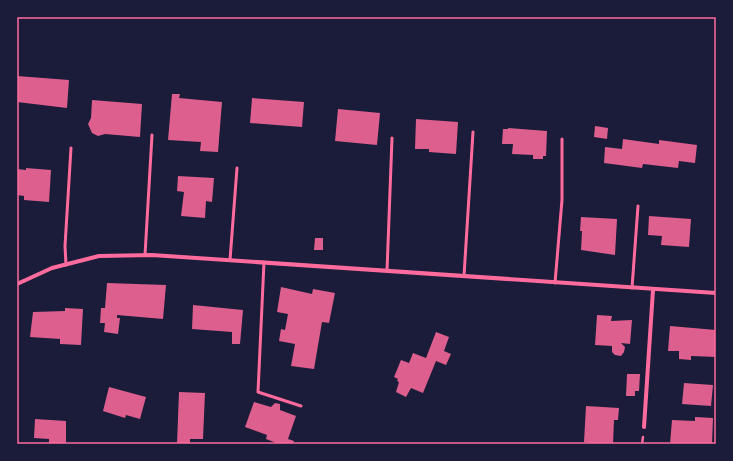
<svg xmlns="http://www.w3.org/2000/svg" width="733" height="461" viewBox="0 0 733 461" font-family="Helvetica,sans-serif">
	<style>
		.building { fill: #dd5f8e }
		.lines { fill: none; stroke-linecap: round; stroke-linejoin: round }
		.path { stroke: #ff6b9d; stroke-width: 2.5 }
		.service { stroke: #ff6b9d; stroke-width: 3 }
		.minor { stroke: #ff6b9d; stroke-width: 4 }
		.neatline { fill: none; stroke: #ff6b9d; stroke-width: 1.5 }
	</style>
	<rect width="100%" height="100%" fill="#1b1b3a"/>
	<path class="building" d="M 17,76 L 69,80 L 67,108 L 17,102 Z
		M 172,94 L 180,94 L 179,98 L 222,102 L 218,152 L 200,151 L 201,142 L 168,140 Z
		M 252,98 L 304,102 L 302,127 L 250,123 Z
		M 92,100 L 142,104 L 140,137 L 105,134 L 98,136 L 92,133 L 88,124 L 91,118 Z
		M 338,109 L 380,113 L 377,145 L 335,141 Z
		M 416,119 L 458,122 L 456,154 L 429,152 L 429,149 L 415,149 Z
		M 595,126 L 608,128 L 607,139 L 594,137 Z
		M 508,128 L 547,131 L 546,156 L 543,156 L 543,159 L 533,159 L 533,155 L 512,154 L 513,144 L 502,144 L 503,129 L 508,129 Z
		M 623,139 L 659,144 L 659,140 L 697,145 L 695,163 L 679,161 L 678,168 L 643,164 L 642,168 L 604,163 L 605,147 L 622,149 Z
		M 26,168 L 51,170 L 49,202 L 24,200 L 24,196 L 17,195 L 17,169 L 26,170 Z
		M 178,176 L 214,178 L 212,202 L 206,201 L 205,218 L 181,216 L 184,192 L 177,191 Z
		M 649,216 L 691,219 L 689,247 L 661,245 L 662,236 L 648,235 Z
		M 581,217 L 617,219 L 615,255 L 581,250 L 582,231 L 580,231 Z
		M 315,238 L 323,238 L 323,250 L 314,250 Z
		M 107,283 L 166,285 L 163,319 L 117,315 L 117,318 L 120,318 L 118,334 L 104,332 L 105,323 L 100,323 L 101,308 L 105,308 Z
		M 281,287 L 312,294 L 313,289 L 335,293 L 329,323 L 322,322 L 314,369 L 291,366 L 295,344 L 279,341 L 281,329 L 285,330 L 288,314 L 277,312 Z
		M 193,305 L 243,310 L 240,344 L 232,344 L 232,332 L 192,329 Z
		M 65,308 L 83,309 L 81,345 L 60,344 L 60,339 L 30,337 L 33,312 L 65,311 Z
		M 597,315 L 612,316 L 611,321 L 632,320 L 630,344 L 621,343 L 625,347 L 624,352 L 621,356 L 615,355 L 612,352 L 612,346 L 595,345 Z
		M 670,326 L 716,330 L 716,357 L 691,356 L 691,360 L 679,359 L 679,351 L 668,351 Z
		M 436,332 L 449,337 L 444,351 L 451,354 L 446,365 L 436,361 L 423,393 L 411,388 L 406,397 L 396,392 L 399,382 L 397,381 L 398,379 L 394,377 L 401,360 L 409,363 L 413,353 L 426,358 Z
		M 627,374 L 640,374 L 639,391 L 635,391 L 635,396 L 626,396 Z
		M 684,383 L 713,385 L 711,406 L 682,404 Z
		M 109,387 L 146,397 L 140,419 L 126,415 L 125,418 L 103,411 Z
		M 179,392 L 205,393 L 203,439 L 190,439 L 190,444 L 177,444 Z
		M 254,402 L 271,407 L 275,403 L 280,404 L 280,410 L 296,416 L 288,439 L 294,441 L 293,444 L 279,444 L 266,439 L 267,435 L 245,427 Z
		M 586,406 L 619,408 L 618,420 L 614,420 L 613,444 L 591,444 L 591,443 L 584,442 Z
		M 695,417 L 713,418 L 712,444 L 670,444 L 672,420 L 695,421 Z
		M 35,419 L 66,421 L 66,444 L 49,444 L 49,439 L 34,438 Z"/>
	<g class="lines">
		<path class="path" d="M 642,444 L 643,437"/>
		<path class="service" d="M 145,255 L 152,135
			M 230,260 L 237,168
			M 264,262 L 258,392 L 301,406
			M 66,265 L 65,246 L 71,148
			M 387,271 L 392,138
			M 464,276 L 473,132
			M 555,283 L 562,200 L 562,139
			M 632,288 L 638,206"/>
		<path class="minor" d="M 17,284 L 52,268 L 99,256 L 152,255 L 716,293
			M 644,427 L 653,290"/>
	</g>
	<rect width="733" height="461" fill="none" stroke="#1b1b3a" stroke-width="36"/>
	<rect x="18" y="18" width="697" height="425" class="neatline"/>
</svg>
